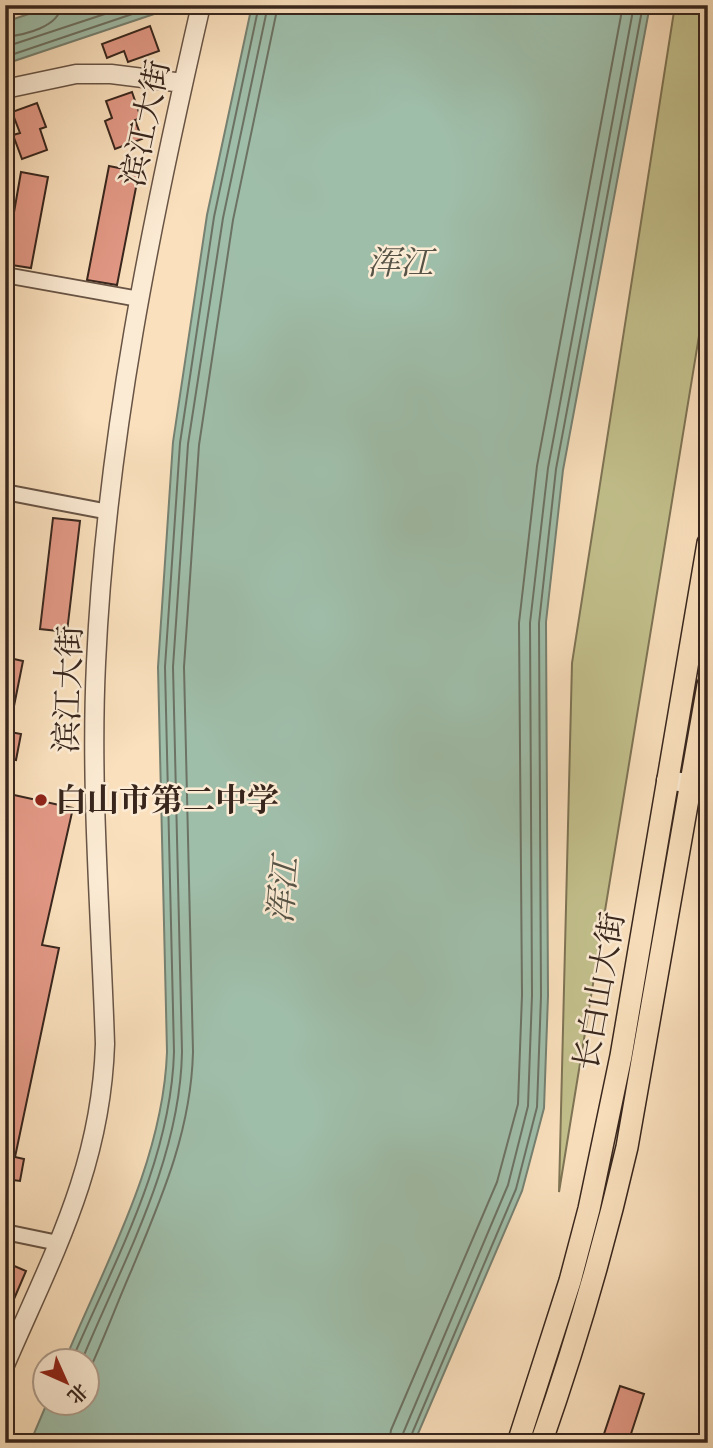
<svg xmlns="http://www.w3.org/2000/svg" width="713" height="1448" viewBox="0 0 713 1448" font-family="'EB Garamond','Noto Serif SC',serif">
	<style>
		.green { fill: #c3c18d; stroke: #7e7455; stroke-width: 2 }
		.water { fill: #9fbeaa; stroke: #768172; stroke-width: 2 }
		.lines { fill: none; stroke-linecap: round; stroke-linejoin: round }
		.shore { stroke: #6c7264; stroke-width: 2 }
		.building { fill: #e39986; stroke: #38261d; stroke-width: 2 }
		.minor-casing { stroke: #685445; stroke-width: 18 }
		.tertiary-casing { stroke: #685445; stroke-width: 21 }
		.primary-casing { stroke: #38261d; stroke-width: 24 }
		.minor { stroke: #fcebd4; stroke-width: 14 }
		.tertiary { stroke: #fcebd4; stroke-width: 18 }
		.primary { stroke: #fae0bd; stroke-width: 21 }
		.poi-dot { fill: #8f2418; stroke: #fcebd4; stroke-width: 2.5 }
		.labels { text-anchor: middle; stroke-width: 5; stroke-linejoin: round; paint-order: stroke }
		.street-label { font-size: 32px; fill: #38261d; stroke: #fcebd4 }
		.poi-label { font-size: 32px; font-weight: bold; fill: #38261d; stroke: #fcebd4; text-anchor: start }
		.water-label { font-size: 33px; font-style: italic; fill: #575447; stroke: #fcebd4 }
	</style>
	<rect width="100%" height="100%" fill="#fae0bd"/>
	<filter id="stains"><feTurbulence type="fractalNoise" baseFrequency=".00286" numOctaves="4"/><feColorMatrix values="0 0 0 0 .2 0 0 0 0 .09 0 0 0 0 .02 0 0 0 .5 -.17"/></filter>
	<radialGradient id="worn" r=".72"><stop offset=".6" stop-color="#630" stop-opacity="0"/><stop offset="1" stop-color="#630" stop-opacity=".3"/></radialGradient>
	<path class="green" d="M 675,5 L 708,5 L 708,281 L 559,1192 L 572,663 Z"/>
	<path class="water" d="M 55,5 L 181,5 L 5,64 L 5,22 Z
		M 252,5 L 650,5 L 563,470 L 546,622 L 548,996 L 544,1108 L 522,1191 L 414,1443 L 30,1443 L 47,1403 L 88,1402 L 88,1360 L 65,1360 C 106,1262 163,1161 167,1052 L 158,667 L 173,442 L 207,215 Z"/>
	<g class="lines">
		<path class="shore" d="M 5,37 C 24,35 60,27 61,5
			M 5,47 L 132,5
			M 5,57 L 159,5
			M 72,1360 C 114,1262 171,1161 174,1052 L 165,667 L 180,443 L 214,217 L 259,5
			M 82,1360 C 123,1261 180,1161 182,1052 L 173,667 L 188,444 L 223,218 L 268,5
			M 88,1373 C 104,1339 117,1303 132,1269 C 162,1197 191,1131 193,1052 L 184,667 L 199,445 L 233,220 L 278,5
			M 389,1443 L 391,1430 L 497,1182 L 518,1104 L 522,995 L 519,623 L 537,466 L 623,5
			M 399,1443 L 508,1185 L 528,1106 L 532,995 L 530,623 L 548,468 L 634,5
			M 408,1443 L 516,1189 L 537,1107 L 541,996 L 539,623 L 556,469 L 643,5"/>
	</g>
	<path class="building" d="M 150,26 L 159,51 L 128,62 L 124,51 L 107,58 L 102,44 Z
		M 132,92 L 141,118 L 135,120 L 142,139 L 115,149 L 105,121 L 112,118 L 106,101 Z
		M 37,103 L 46,127 L 40,129 L 47,150 L 22,159 L 13,135 L 20,133 L 12,112 Z
		M 109,166 L 139,172 L 117,285 L 87,280 Z
		M 21,172 L 48,177 L 31,268 L 5,264 Z
		M 53,518 L 80,521 L 67,632 L 40,629 Z
		M 5,657 L 23,661 L 11,721 L 5,721 Z
		M 5,731 L 21,734 L 16,760 L 5,758 Z
		M 5,793 L 73,808 L 42,945 L 59,948 L 15,1157 L 24,1159 L 20,1181 L 5,1179 Z
		M 5,1262 L 26,1271 L 5,1320 Z
		M 620,1386 L 644,1394 L 628,1443 L 601,1443 Z"/>
	<g class="lines">
		<g class="minor-casing">
			<path id="minor" d="M 5,275 L 139,299
				M 5,492 L 109,512
				M 5,1232 L 58,1243"/>
		</g>
		<g class="tertiary-casing">
			<path id="tertiary" d="M 5,89 L 76,74 L 111,74 L 183,83
				M 666,780 L 708,786
				M 5,1365 C 53,1254 101,1168 105,1044 C 101,918 90,790 96,663 C 106,441 151,222 201,5"/>
		</g>
		<g class="primary-casing">
			<path id="primary" d="M 518,1443 L 570,1281 L 589,1209 L 621,1056 L 708,543
				M 541,1443 C 575,1346 604,1247 627,1147 L 708,685"/>
		</g>
		<use href="#minor" class="minor"/>
		<use href="#tertiary" class="tertiary"/>
		<use href="#primary" class="primary"/>
	</g>
	<circle class="poi-dot" cx="41" cy="800" r="7"/>
	<g class="labels">
		<g class="street-label">
			<text transform="translate(145 123) rotate(-78)" y="11">滨江大街</text>
			<text transform="translate(68 689) rotate(-88)" y="11">滨江大街</text>
			<text transform="translate(599 991) rotate(-80)" y="11">长白山大街</text>
		</g>
		<g class="poi-label">
			<text x="55" y="811">白山市第二中学</text>
		</g>
		<g class="water-label">
			<text x="400" y="274">浑江</text>
			<text transform="translate(282 890) rotate(-85)" y="12">浑江</text>
		</g>
	</g>
	<rect width="713" height="1448" fill="none" stroke="#fae0bd" stroke-width="28"/>
	<rect x="7" y="7" width="699" height="1434" fill="none" stroke="#38261d" stroke-width="3.5"/>
	<rect x="14" y="14" width="685" height="1420" fill="none" stroke="#38261d" stroke-width="2"/>
	<g transform="translate(66 1382) rotate(135)"><circle r="33" fill="#fcebd4" stroke="#ae9c8b" stroke-width="2"/>
	<path d="M0-5L12 26L0 18L-12 26Z" fill="#8f2418"/>
	<text y="-10" font-size="19" font-weight="bold" text-anchor="middle" fill="#38261d">北</text>
	</g>
	<rect width="100%" height="100%" filter="url(#stains)"/>
	<rect width="100%" height="100%" fill="url(#worn)"/>
</svg>
